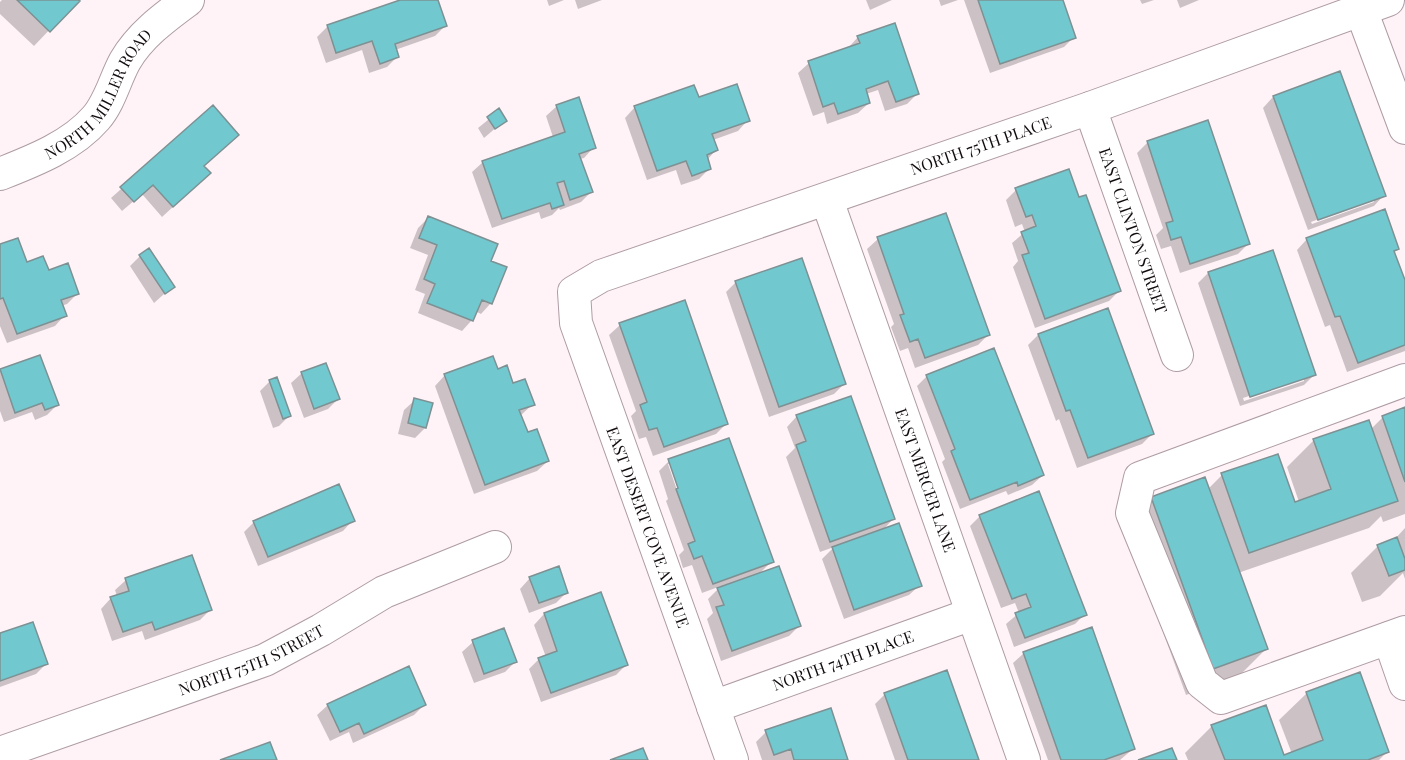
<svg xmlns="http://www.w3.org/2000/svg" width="1405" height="760" viewBox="0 0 1405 760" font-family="'Playfair Display',serif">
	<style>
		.shadow { fill: #0003; fill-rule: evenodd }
		.building { fill: #71c8cf; stroke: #7d9193; stroke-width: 1.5 }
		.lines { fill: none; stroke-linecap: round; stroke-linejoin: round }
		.minor-casing { stroke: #ae9ca4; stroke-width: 34 }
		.minor { stroke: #fff; stroke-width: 32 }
		.labels { text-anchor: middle; stroke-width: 4.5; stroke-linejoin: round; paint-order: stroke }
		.street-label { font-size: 16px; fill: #120c0f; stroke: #fff }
	</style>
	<rect width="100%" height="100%" fill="#fff3f8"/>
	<path class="shadow" d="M 2,0 L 76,0 L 77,1 L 34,46 L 0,14 L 0,2 Z
		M 405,0 L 436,0 L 445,26 L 435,36 L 395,50 L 397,57 L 387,67 L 369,73 L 362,50 L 326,63 L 317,37 L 327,27 Z
		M 547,0 L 564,0 L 549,6 Z
		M 575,0 L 602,0 L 578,9 Z
		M 866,0 L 892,0 L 870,10 Z
		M 939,0 L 958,0 L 941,6 Z
		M 964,0 L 1061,0 L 1074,37 L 1064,47 L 990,73 Z
		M 1140,0 L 1154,0 L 1142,4 Z
		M 1177,0 L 1199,0 L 1180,8 Z
		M 858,37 L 917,94 L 907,104 L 885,111 L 878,90 L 866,94 L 869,103 L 858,113 L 827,124 L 824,112 L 813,116 L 798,73 L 809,63 L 848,48 Z
		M 1339,73 L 1384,195 L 1374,206 L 1308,230 L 1263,108 L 1273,97 ZM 1374,198 L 1374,202 L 1312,224 L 1311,222 Z
		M 698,99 L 748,120 L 738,131 L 713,140 L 716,150 L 707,160 L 710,168 L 699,179 L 681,185 L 676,170 L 647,180 L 625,118 L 635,107 Z
		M 557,106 L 594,147 L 584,158 L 580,159 L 591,192 L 581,202 L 560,210 L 559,208 L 552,215 L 541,219 L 539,212 L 492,228 L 472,172 L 483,162 L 553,137 L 546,116 Z
		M 213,107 L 199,183 L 162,217 L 142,194 L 122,211 L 111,198 Z
		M 499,111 L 505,120 L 484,138 L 478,128 Z
		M 1148,142 L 1248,244 L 1238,254 L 1180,273 L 1171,246 L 1161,249 L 1156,235 L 1163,228 L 1137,153 Z
		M 1016,190 L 1078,199 L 1119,291 L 1109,301 L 1035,328 L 1013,267 L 1018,261 L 1012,243 L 1025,232 L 1022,224 L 1015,227 L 1006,200 Z
		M 429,217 L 489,261 L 491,303 L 481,314 L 475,311 L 472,320 L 462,331 L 418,313 L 425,294 L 415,290 L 428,255 L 410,248 L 418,228 Z
		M 878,239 L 988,335 L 978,345 L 915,368 L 908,348 L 900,351 L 891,327 L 894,324 L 867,249 Z
		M 1307,239 L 1398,249 L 1393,253 L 1405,285 L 1405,351 L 1347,372 L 1330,325 L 1325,327 L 1297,250 Z
		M 0,246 L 26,264 L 48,272 L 78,293 L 67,304 L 61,306 L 65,315 L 55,326 L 7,343 L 0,326 Z
		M 140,256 L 173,286 L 154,303 L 130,266 Z
		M 1208,273 L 1314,375 L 1304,385 L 1240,406 L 1198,283 ZM 1304,378 L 1304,381 L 1244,401 L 1243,398 Z
		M 736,282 L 844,384 L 834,394 L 769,417 L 726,292 Z
		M 684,302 L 727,423 L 716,434 L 653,456 L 646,437 L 639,439 L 631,416 L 636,411 L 609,335 L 620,325 Z
		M 1038,335 L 1153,433 L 1142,444 L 1077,468 L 1059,419 L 1056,421 L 1028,345 Z
		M 40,357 L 57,405 L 47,415 L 35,420 L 32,412 L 4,422 L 0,411 L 0,371 Z
		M 497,370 L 533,404 L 520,416 L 527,434 L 548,461 L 537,471 L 474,494 L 435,386 L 445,375 Z
		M 302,373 L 338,399 L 328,409 L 304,418 L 291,383 Z
		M 927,376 L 1043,475 L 1032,485 L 1008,495 L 1006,491 L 960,509 L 942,462 L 945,459 L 917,386 Z
		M 270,381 L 289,416 L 279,426 L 273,428 L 260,391 Z
		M 415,400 L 425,428 L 415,438 L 398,434 L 404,410 Z
		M 1405,409 L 1405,514 L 1383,522 L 1381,516 L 1369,528 L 1238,573 L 1266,649 L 1239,676 L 1186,695 L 1124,525 L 1151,498 L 1208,489 L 1222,475 L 1294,504 L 1299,502 L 1287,467 L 1314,440 L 1371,429 L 1383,417 Z
		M 797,416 L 893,519 L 882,531 L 920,585 L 909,595 L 844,619 L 822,559 L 834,547 L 820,552 L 786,457 L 795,448 L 787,427 Z
		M 669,461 L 772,561 L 758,575 L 799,626 L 789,636 L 721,661 L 707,619 L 713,613 L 708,599 L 721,586 L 702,593 L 692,565 L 683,568 L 679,555 L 684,550 L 666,501 L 668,499 L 659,471 ZM 668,464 L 672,464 L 682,495 L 679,496 Z
		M 980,516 L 1085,614 L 1075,624 L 1014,647 L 1006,624 L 1019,613 L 1015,603 L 1001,608 L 970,526 Z
		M 353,520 L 343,531 L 258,566 L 244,532 L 254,522 Z
		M 1405,528 L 1405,579 L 1403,573 L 1380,596 L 1362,602 L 1351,573 L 1378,546 L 1393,541 Z
		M 530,578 L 567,592 L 556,603 L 529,613 L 520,589 Z
		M 126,580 L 210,610 L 200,620 L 145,640 L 142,631 L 112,641 L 101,609 L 111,598 L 117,596 L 115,590 Z
		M 600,594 L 626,665 L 616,675 L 541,702 L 529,669 L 539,659 L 546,657 L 534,625 L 544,614 Z
		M 0,635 L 47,663 L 36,674 L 0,687 Z
		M 473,642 L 515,662 L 505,672 L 474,683 L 462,652 Z
		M 1024,653 L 1133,749 L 1120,760 L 1048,760 L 1013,663 Z
		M 1307,693 L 1387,752 L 1379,760 L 1188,760 L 1185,753 L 1212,726 L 1284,757 L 1292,754 L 1279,720 Z
		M 885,694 L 977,760 L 895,760 L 875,704 Z
		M 425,704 L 414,715 L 353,743 L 349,732 L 330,741 L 317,715 L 328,705 Z
		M 766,732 L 847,760 L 762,760 L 756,742 Z"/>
	<path class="building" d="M 17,0 L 78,0 L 80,1 L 50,32 Z
		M 400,0 L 438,0 L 447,26 L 395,44 L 399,57 L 380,64 L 372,41 L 336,53 L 327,25 Z
		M 978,0 L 1063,0 L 1076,38 L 1000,64 Z
		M 895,23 L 919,94 L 896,102 L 888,81 L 866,89 L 870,103 L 838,114 L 834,103 L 823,107 L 808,61 L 860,43 L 857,36 Z
		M 1340,71 L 1386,196 L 1318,220 L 1273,96 Z
		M 737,84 L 750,121 L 712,134 L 718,150 L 707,155 L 711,169 L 692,176 L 686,161 L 657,171 L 634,106 L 694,85 L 699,97 Z
		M 579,97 L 596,148 L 579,154 L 593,192 L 570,200 L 564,181 L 557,183 L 564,205 L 552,209 L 550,203 L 502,219 L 482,161 L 565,132 L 556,105 Z
		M 213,105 L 239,135 L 204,166 L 211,173 L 173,207 L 153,185 L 134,202 L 120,187 Z
		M 499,108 L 507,121 L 495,129 L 487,117 Z
		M 1208,120 L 1250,244 L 1190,264 L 1181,237 L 1171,240 L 1166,223 L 1173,221 L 1147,141 Z
		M 1069,169 L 1079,197 L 1086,195 L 1121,291 L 1045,319 L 1022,255 L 1029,253 L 1021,232 L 1036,226 L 1032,215 L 1026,217 L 1015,188 Z
		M 1385,209 L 1399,249 L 1394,251 L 1405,280 L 1405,345 L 1358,363 L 1340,316 L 1335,317 L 1306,238 Z
		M 946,213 L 990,335 L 925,358 L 918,339 L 910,342 L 900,315 L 904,314 L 877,237 Z
		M 428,216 L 498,244 L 491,261 L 507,267 L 492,304 L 482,300 L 473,321 L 427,303 L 435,284 L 424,279 L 437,245 L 419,238 Z
		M 18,238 L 27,262 L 43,256 L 49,270 L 68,263 L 79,294 L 61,300 L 67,316 L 17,334 L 3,298 L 0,299 L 0,244 Z
		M 149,248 L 175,287 L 165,294 L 139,255 Z
		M 1273,250 L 1316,375 L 1250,397 L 1208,272 Z
		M 802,258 L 846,384 L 779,407 L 735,281 Z
		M 685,300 L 728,424 L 664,447 L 657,428 L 649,430 L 640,405 L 647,402 L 619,323 Z
		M 1108,308 L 1154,434 L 1088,458 L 1070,410 L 1066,411 L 1038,334 Z
		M 994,348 L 1044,475 L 1018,486 L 1017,482 L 970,500 L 951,451 L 955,449 L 926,375 Z
		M 40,355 L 59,405 L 45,410 L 42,403 L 15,413 L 0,369 Z
		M 493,356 L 498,369 L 507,365 L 513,383 L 525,379 L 535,405 L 519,410 L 528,432 L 537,429 L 549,461 L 485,485 L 444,374 Z
		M 326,363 L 340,399 L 314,409 L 301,372 Z
		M 277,377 L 291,416 L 283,419 L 269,380 Z
		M 851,396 L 895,519 L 830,542 L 796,445 L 806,441 L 796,415 Z
		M 414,398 L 433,403 L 426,428 L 408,423 Z
		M 1405,407 L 1405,482 L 1382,416 Z
		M 1369,420 L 1398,501 L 1249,553 L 1221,473 L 1278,454 L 1295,502 L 1331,489 L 1313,439 Z
		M 729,438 L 774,562 L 713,584 L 702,556 L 694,559 L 688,544 L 695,541 L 676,489 L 678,488 L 668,459 Z
		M 1205,477 L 1268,649 L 1213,669 L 1151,497 Z
		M 339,484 L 355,521 L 268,557 L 253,521 Z
		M 1039,491 L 1087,615 L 1025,638 L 1015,613 L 1031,607 L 1026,594 L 1012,599 L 979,515 Z
		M 899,523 L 922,586 L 854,610 L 832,547 Z
		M 1397,537 L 1405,559 L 1405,570 L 1389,576 L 1377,545 Z
		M 192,555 L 212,610 L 155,630 L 152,622 L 123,632 L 110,597 L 129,591 L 125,578 Z
		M 559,566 L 568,593 L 539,603 L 529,577 Z
		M 779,566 L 801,626 L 732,651 L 716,607 L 724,605 L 717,588 Z
		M 601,592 L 628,665 L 551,693 L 538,658 L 557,651 L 544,613 Z
		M 33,622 L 48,664 L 0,681 L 0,633 Z
		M 1092,627 L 1135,749 L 1104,760 L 1061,760 L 1023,652 Z
		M 504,628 L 517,662 L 484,674 L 472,640 Z
		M 409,666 L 426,705 L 364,734 L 359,723 L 340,732 L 327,704 Z
		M 947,670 L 979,760 L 908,760 L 884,693 Z
		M 1360,672 L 1389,752 L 1368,760 L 1225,760 L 1211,725 L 1266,705 L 1284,755 L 1323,740 L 1306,692 Z
		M 831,708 L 848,760 L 794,760 L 791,749 L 774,755 L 765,730 Z
		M 270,742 L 277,760 L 220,760 Z
		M 643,748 L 648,760 L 610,760 Z
		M 1172,748 L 1177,760 L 1138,760 Z"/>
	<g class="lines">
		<g class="minor-casing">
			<g id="minor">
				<path d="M 1361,10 L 1405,128"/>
				<path id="s1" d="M 1090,108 L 1177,355"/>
				<path id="s2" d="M 0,174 C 33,161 72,146 96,118 C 110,102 115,79 125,61 C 140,35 165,17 188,0"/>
				<path id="s3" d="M 827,200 L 1024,760"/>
				<path d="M 1405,380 L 1140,478 L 1132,513 L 1202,683 L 1221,698 L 1405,632"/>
				<path d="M 1389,638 L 1405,684"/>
				<path id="s4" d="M 713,707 L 972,614"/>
				<path id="s5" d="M 0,753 L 265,660 L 321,630 L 384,592 L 495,547"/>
				<path id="s6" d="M 732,760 L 576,323 L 574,292 L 601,276 L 1090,108 L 1388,0"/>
			</g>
		</g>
		<use href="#minor" class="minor"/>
	</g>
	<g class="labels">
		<g class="street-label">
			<text dy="6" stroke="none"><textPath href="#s2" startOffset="132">NORTH MILLER ROAD</textPath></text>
			<text dy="6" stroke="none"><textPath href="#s6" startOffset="928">NORTH 75TH PLACE</textPath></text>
			<text dy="6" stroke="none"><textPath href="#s1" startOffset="130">EAST CLINTON STREET</textPath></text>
			<text dy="6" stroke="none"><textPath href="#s3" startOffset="297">EAST MERCER LANE</textPath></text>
			<text transform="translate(648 527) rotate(70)" y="6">EAST DESERT COVE AVENUE</text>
			<text dy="6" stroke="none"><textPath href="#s5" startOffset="268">NORTH 75TH STREET</textPath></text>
			<text dy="6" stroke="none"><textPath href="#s4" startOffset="138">NORTH 74TH PLACE</textPath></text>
		</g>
	</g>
</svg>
